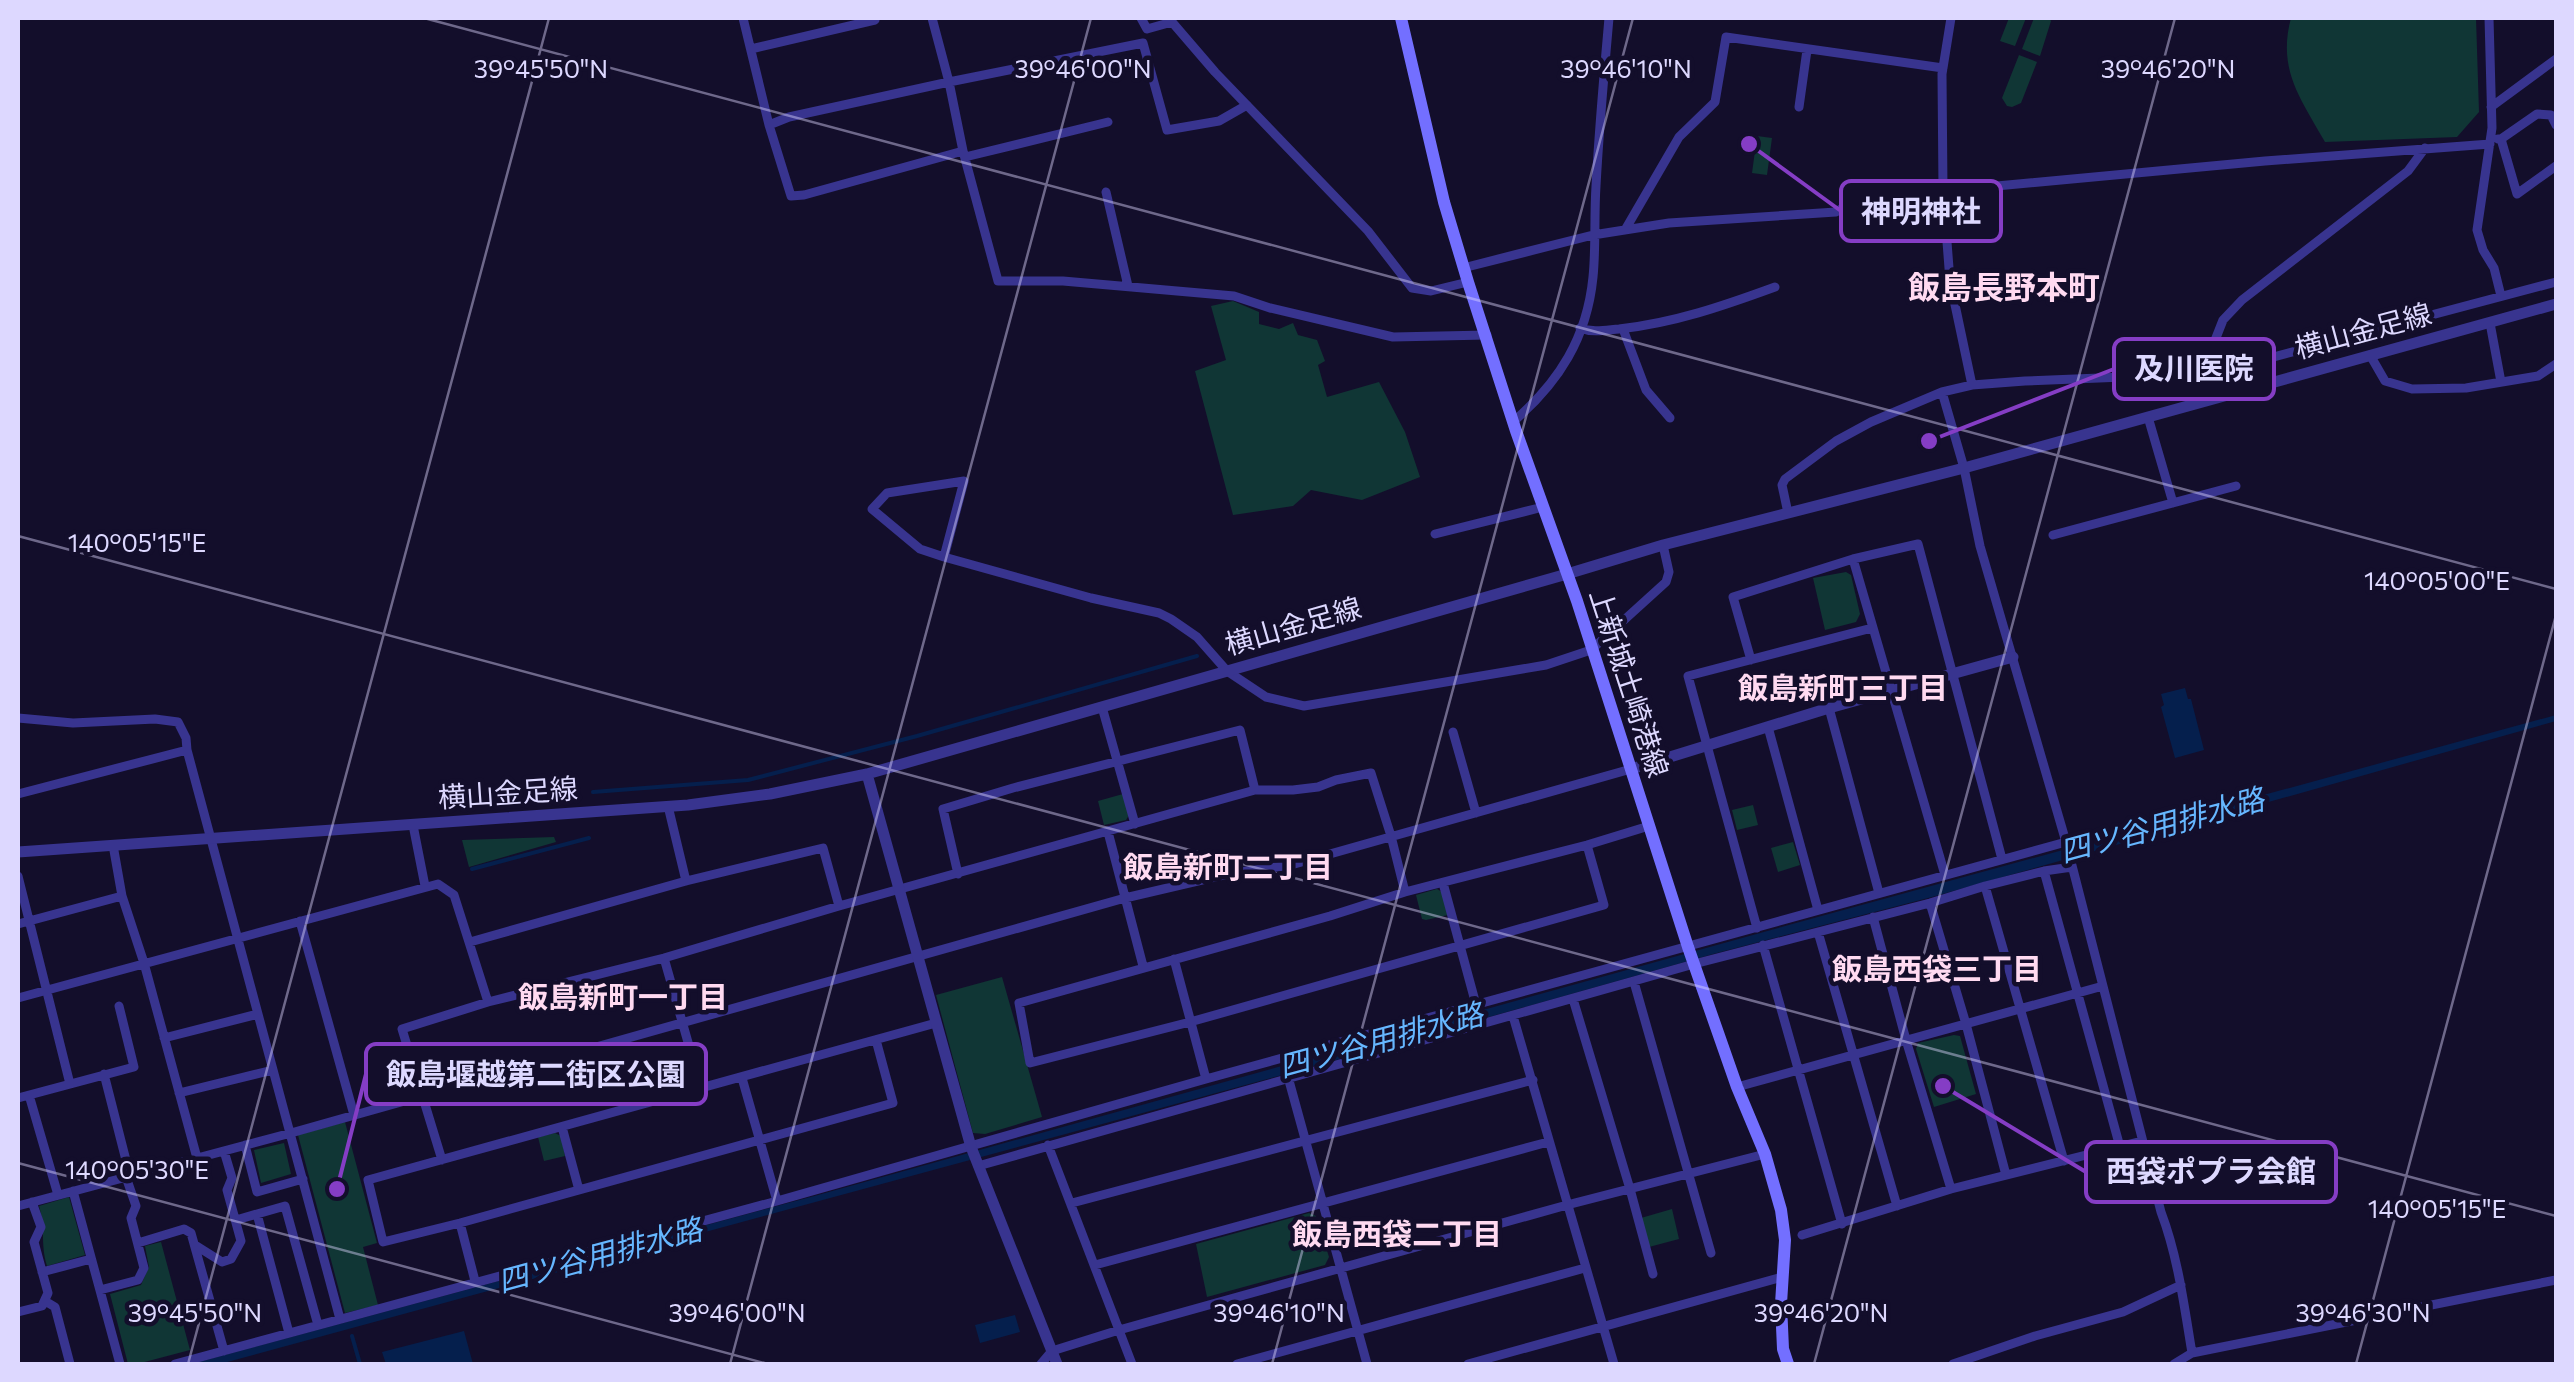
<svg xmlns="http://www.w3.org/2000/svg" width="2574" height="1382" viewBox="0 0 2574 1382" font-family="Commissioner,'Noto Sans JP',sans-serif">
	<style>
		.green { fill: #103635 }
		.water { fill: #051f4d }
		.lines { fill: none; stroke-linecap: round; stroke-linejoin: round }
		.stream { stroke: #051f4d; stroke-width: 4 }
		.minor { stroke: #38348f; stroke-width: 9 }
		.tertiary { stroke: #38348f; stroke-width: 11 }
		.secondary { stroke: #736fff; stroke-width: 12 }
		.ticks { fill: none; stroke: #ddd8ff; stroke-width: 2.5; stroke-opacity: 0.45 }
		.labels { text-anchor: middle; stroke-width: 9; stroke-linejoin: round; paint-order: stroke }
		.street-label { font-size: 28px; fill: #ddd8ff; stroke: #130e2b }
		.neighbourhood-label { font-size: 30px; font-weight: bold; fill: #ffdaf1; stroke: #130e2b }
		.water-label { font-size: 30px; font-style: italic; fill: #66b7ff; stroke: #130e2b }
		.quarter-label { font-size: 32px; font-weight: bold; fill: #ffdaf1; stroke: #130e2b }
		.ticks-label { font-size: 25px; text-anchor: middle; fill: #ddd8ff; stroke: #130e2b; stroke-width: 9; stroke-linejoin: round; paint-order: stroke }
		.leader { fill: none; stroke: #853dc5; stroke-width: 4 }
		.callout-dot { fill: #853dc5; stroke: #130e2b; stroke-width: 4 }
		.callout { fill: #130e2b; stroke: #853dc5; stroke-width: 4 }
		.callout-label { font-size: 30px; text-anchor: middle; font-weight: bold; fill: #ddd8ff }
	</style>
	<rect width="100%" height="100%" fill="#130e2b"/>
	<path class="green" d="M 2009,18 L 2026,18 L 2015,46 L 2000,41 Z
		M 2034,18 L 2049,18 L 2051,21 L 2040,56 L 2022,49 Z
		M 2291,18 L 2476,18 L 2479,112 L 2457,137 L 2325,142 C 2301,99 2277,70 2291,18 Z
		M 2019,55 L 2037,62 L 2021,103 L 2012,107 L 2007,106 L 2002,98 Z
		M 1757,136 L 1772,138 L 1767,175 L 1752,173 Z
		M 1233,301 L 1259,312 L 1259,324 L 1279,329 L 1293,323 L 1298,335 L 1317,340 L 1325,361 L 1318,365 L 1327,397 L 1379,382 L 1405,432 L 1420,477 L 1362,500 L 1311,490 L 1293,506 L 1233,515 L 1195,371 L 1226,360 L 1211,306 Z
		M 1846,572 L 1851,575 L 1860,614 L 1856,622 L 1825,630 L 1813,578 Z
		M 1123,794 L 1129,815 L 1126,820 L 1104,825 L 1098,801 Z
		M 1753,805 L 1758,825 L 1737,830 L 1732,810 Z
		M 554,837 L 556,842 L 469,867 L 462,840 Z
		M 1793,842 L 1800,865 L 1778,872 L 1771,848 Z
		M 1437,889 L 1442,892 L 1448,915 L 1426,920 L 1422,919 L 1416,895 Z
		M 1002,977 L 1042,1117 L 985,1134 L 973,1133 L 936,995 Z
		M 1954,1035 L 1960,1036 L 1976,1094 L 1934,1107 L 1916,1049 L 1918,1043 Z
		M 345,1122 L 377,1243 L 363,1247 L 378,1305 L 345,1313 L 298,1135 Z
		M 555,1133 L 561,1136 L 565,1156 L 544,1161 L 538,1137 Z
		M 284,1143 L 291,1174 L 261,1183 L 254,1150 Z
		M 69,1197 L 85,1255 L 47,1266 C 40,1242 46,1229 39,1206 Z
		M 1672,1209 L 1679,1239 L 1649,1247 L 1641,1218 Z
		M 1309,1213 L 1316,1216 L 1329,1257 L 1325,1265 L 1207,1297 L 1196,1244 Z
		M 161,1242 L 190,1350 L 137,1364 L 128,1364 L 110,1294 L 141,1285 L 149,1267 L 145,1246 Z"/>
	<path class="water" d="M 2185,688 L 2188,699 L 2191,699 L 2204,750 L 2175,758 L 2161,707 L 2164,705 L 2161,694 Z
		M 2556,715 L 2556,721 L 1932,897 L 1713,954 L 1297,1071 L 220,1364 L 191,1364 L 818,1195 L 1785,926 Z
		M 1015,1315 L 1020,1332 L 980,1343 L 975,1325 Z
		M 464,1331 L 473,1364 L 386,1364 L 382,1352 Z"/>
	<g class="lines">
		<path class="stream" d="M 593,792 L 748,780 L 917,736 L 1197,656
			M 472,869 L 589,838
			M 352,1336 L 360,1364"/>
		<path class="minor" d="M 743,18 L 769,125 L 791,196 L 804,195 L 963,151
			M 932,18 L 949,82 L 963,151 L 998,281 L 1063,281 L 1234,296 L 1270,308 L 1393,337 L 1487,335
			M 1141,18 L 1147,29 L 1172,22 L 1215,72 L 1368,231 L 1412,288 L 1431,291 L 1468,282
			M 1951,18 L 1942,74 L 1943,190 L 1950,281 L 1972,385
			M 2489,18 L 2492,128 L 2477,230 L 2483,250 L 2494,268 L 2501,296
			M 751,49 L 875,20
			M 1799,107 L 1807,50
			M 2491,107 L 2556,59
			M 769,125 L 789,117 L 949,82 L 1143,43 L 1167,130 L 1219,121 L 1247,105
			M 2498,139 L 2501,139 L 2537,114 L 2551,115 L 2556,125
			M 2501,139 L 2517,194 L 2556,166
			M 965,157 L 1108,122
			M 1106,192 L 1128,286
			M 1625,230 L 1679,137 L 1715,102 L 1726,37 L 1943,68
			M 1463,268 L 1593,235 L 1669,223 L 1836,212 L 1857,199 L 2265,161 L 2490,144
			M 2490,323 L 2501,382
			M 1580,328 C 1593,333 1606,330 1619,329 C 1674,323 1723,306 1775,287
			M 1623,329 L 1646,390 L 1670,418
			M 2370,355 L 2385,381 L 2412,389 L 2466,388 L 2538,376 L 2556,364
			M 2201,376 L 2223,320 L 2242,300 L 2408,171 L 2425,148
			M 1942,392 L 1964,468 L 1980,546 L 2066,842 L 2161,1212 C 2178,1257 2184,1305 2192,1353
			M 2148,417 L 2173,503
			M 1514,421 C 1559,382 1587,338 1593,277 C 1596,248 1594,216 1596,186 C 1599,129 1604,74 1609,18
			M 1788,513 L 1782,485 L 1785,479 L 1836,441 L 1871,422 L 1942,392 L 1972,385 L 2025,381 L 2148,376 L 2187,380 L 2556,282
			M 1435,534 L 1543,507
			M 2053,535 L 2236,486
			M 944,557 L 964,481 L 887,493 L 872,509 L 920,549 L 944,557 L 1091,598 L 1159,613 L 1171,619 L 1197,637 L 1227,671 L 1266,697 L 1304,706 L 1546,665 L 1591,650 L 1666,582 L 1669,572 L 1663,545
			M 1853,559 L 1945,875
			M 1751,660 L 1733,597 L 1853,559 L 1918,544 L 2002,859
			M 1102,707 L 1135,824
			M 1829,708 L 1879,893
			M 18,718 L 73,723 L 155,719 L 178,722 L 186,738 L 187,750
			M 1768,727 L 1818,910
			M 1453,732 L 1476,813
			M 18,794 L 187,750 L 340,1319
			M 668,806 L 686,881
			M 413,825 L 425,886
			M 1108,832 L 1143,966
			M 1587,845 L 1604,905 L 1190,1022 L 1030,1063 L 1019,1003 L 1330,916 L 1405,892 L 1587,845 L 1649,826
			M 2044,871 L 2120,1147
			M 958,874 L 943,809 L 1013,788 L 1240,730 L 1255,790
			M 18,876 L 70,1084
			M 1443,883 L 1481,1023
			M 1985,886 L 2064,1161
			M 122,896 L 144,963 L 197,1158
			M 1930,903 L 1966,1024 L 2006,1175
			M 1873,917 L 1906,1040 L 1951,1189
			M 300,921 L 354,1115
			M 18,924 L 122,896 L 113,845
			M 1757,928 L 1688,676 L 1872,628
			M 1818,932 L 1897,1206
			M 470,942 L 686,881 L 823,848 L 839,906
			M 1763,945 L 1842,1224
			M 664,958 L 701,1088
			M 1174,959 L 1206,1079
			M 1634,982 L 1711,1253
			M 18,998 L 438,884 L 454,895 L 488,1002
			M 1573,999 L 1630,1189 L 1653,1274
			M 1513,1016 L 1614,1364
			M 164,1038 L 258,1014
			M 876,1040 L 893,1103 L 460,1223 L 383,1242 L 368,1180 L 936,1023
			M 104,1074 L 130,1176
			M 1288,1077 L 1367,1364
			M 742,1078 L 777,1201
			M 1737,1087 L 2103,986
			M 179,1093 L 273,1070
			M 29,1095 L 58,1195
			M 18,1098 L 134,1067 L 119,1006
			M 562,1127 L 579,1190
			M 245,1145 L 257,1192 L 303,1179
			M 1048,1145 L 1132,1364
			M 442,1160 L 402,1029 L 488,1002 L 664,958 L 839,906 L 1255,790 L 1293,790 L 1318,787 L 1336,780 L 1371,773 L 1391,836 L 1405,892
			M 978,1166 L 1694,964 L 1930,903 L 1985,886 L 2044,871 L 2072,867
			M 73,1191 L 120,1364
			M 1072,1203 L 1533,1080
			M 18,1206 L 291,1133 L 1125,898 L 1232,873 L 1291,865 L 1631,769
			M 257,1214 L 289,1333
			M 236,1220 L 285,1206 L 318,1325
			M 460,1223 L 475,1281
			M 1802,1235 L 1951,1189 L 2142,1141
			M 138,1243 L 184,1229 L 191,1233 L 224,1351
			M 195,1245 L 222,1262 L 231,1259 L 241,1241 L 227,1190 L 232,1178 L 224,1151
			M 1095,1265 L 1548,1142
			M 42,1272 L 91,1259
			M 100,1290 L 138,1280 L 144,1268 L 131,1218 L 136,1206 L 126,1177
			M 45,1301 L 55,1307 L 70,1364
			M 18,1312 L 42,1306 L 48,1293 L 34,1242 L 41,1227 L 32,1202
			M 175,1364 L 777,1201 L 1206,1079 L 2066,842
			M 1041,1364 L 1052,1351 L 1119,1330 L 1567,1205 L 1765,1154
			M 1237,1364 L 1585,1268
			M 1468,1364 L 1782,1277
			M 1953,1364 L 2035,1336 L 2123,1312 L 2181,1285
			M 2174,1364 L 2192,1353 L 2556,1280"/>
		<path class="tertiary" d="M 1631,769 L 1829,708 L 2013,657
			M 867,774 L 971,1147 L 1057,1364
			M 18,852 L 688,805 L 770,794 L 867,774 L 1567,574 L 1663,545 L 1964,468 L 2556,304"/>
		<path class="secondary" d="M 1401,18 L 1444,202 L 1468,282 L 1516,431 L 1577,601 L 1688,947 L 1737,1087 L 1765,1154 L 1781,1210 L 1785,1240 L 1781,1304 L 1783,1349 L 1788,1364"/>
	</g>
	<path class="ticks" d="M 424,18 L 2556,589M 18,536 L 2556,1216M 18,1163 L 768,1364M 188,1364 L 549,18M 730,1364 L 1091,18M 1272,1364 L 1633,18M 1814,1364 L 2175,18M 2356,1364 L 2556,615"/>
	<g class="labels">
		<g class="street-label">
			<text transform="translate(2363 331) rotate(-15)" y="10">横山金足線</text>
			<text transform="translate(1293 626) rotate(-16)" y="10">横山金足線</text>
			<text transform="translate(1629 683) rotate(72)" y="10">上新城土崎港線</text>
			<text transform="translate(508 793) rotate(-4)" y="10">横山金足線</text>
		</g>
		<g class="neighbourhood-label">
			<text x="1843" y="699">飯島新町三丁目</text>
			<text x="1228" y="878">飯島新町二丁目</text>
			<text x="1937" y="980">飯島西袋三丁目</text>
			<text x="623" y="1008">飯島新町一丁目</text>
			<text x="1397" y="1245">飯島西袋二丁目</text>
		</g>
		<g class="water-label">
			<text transform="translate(2162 826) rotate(-15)" y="10">四ツ谷用排水路</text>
			<text transform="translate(1381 1041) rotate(-15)" y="10">四ツ谷用排水路</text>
			<text transform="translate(600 1256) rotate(-15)" y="10">四ツ谷用排水路</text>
		</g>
		<g class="quarter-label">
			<text x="2004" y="299">飯島長野本町</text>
		</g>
	</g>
	<g class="ticks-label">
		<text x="541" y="78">39°45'50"N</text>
		<text x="1083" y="78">39°46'00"N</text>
		<text x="1626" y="78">39°46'10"N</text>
		<text x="2168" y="78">39°46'20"N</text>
		<text x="137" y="552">140°05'15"E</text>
		<text x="2437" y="590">140°05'00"E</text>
		<text x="137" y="1179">140°05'30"E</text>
		<text x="2437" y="1218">140°05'15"E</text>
		<text x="195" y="1322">39°45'50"N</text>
		<text x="737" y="1322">39°46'00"N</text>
		<text x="1279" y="1322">39°46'10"N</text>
		<text x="1821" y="1322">39°46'20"N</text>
		<text x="2363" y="1322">39°46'30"N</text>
	</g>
	<path class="leader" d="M1749 144L1841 211M1929 441L2114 369M337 1189L366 1074M1943 1086L2086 1172"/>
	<g class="callout-dot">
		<circle cx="1749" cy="144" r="10"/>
		<circle cx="1929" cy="441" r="10"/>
		<circle cx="337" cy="1189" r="10"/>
		<circle cx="1943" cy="1086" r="10"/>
	</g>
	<g class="callout">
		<rect x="1841" y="181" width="160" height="60" rx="10"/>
		<rect x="2114" y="339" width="160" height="60" rx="10"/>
		<rect x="366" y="1044" width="340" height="60" rx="10"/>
		<rect x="2086" y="1142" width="250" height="60" rx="10"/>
	</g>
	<g class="callout-label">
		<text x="1921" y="222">神明神社</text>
		<text x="2194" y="379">及川医院</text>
		<text x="536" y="1085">飯島堰越第二街区公園</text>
		<text x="2211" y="1182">西袋ポプラ会館</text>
	</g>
	<rect width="2574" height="1382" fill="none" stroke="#ddd8ff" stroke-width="40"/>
</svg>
